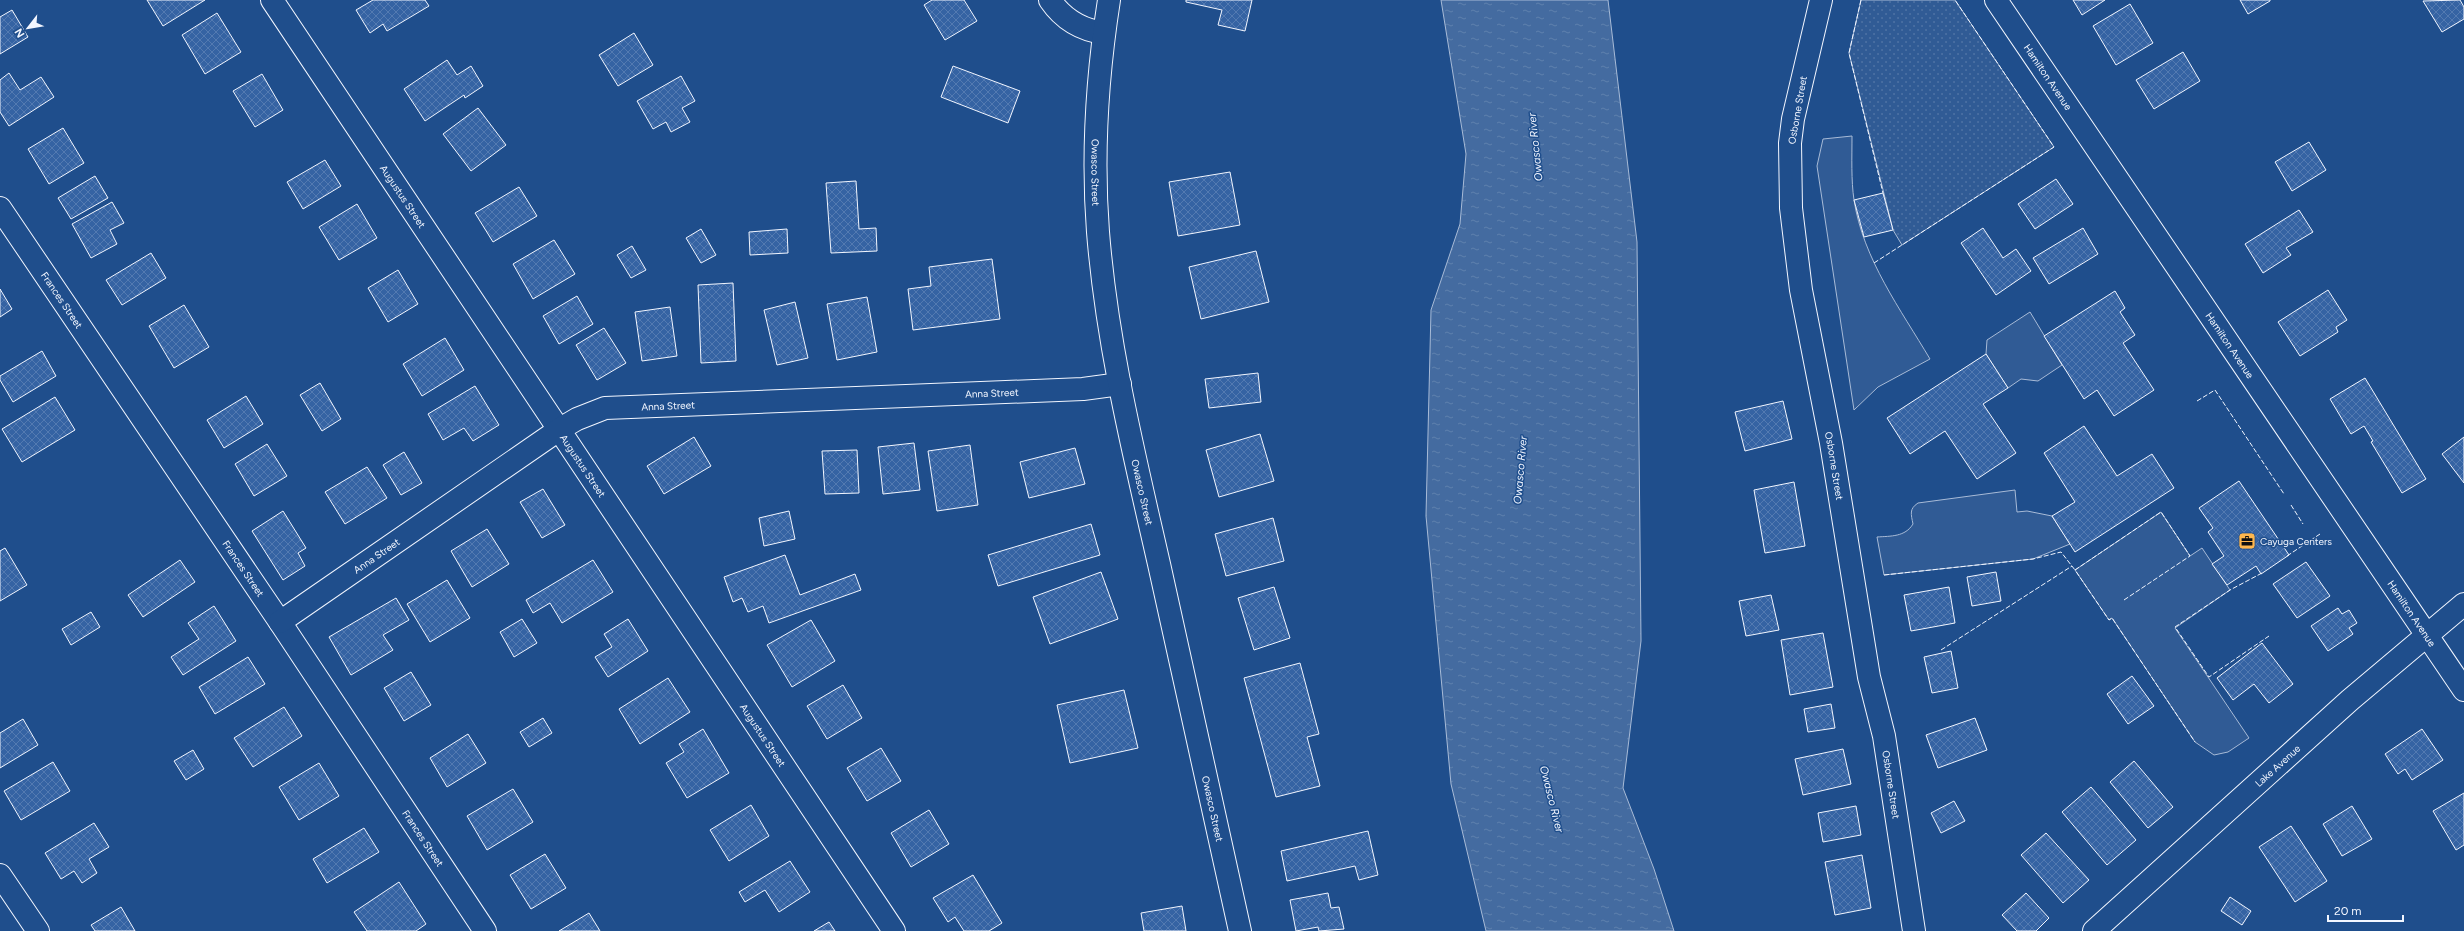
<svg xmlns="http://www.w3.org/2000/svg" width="2464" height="931" viewBox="0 0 2464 931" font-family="Figtree,sans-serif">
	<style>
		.park { fill: url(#park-dots); stroke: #a8bbd7 }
		.pitch { fill: #305b95; stroke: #a8bbd7 }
		.water { fill: url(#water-ripples); stroke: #a8bbd7 }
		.building { fill: url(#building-cross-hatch); stroke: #f2f6ff }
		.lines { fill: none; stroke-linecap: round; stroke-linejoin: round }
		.street-casing { stroke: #f2f6ff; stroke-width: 24 }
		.secondary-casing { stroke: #f2f6ff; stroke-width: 24 }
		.street { stroke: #1f4e8c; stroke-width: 22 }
		.secondary { stroke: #1f4e8c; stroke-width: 22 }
		.fence { stroke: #f2f6ff; stroke-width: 1; stroke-dasharray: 5 2; stroke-linecap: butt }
		.labels { text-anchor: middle; stroke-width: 3; stroke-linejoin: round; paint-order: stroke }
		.street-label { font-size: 10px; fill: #f2f6ff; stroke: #1f4e8c }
		.poi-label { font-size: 10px; fill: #f2f6ff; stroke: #1f4e8c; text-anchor: start }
		.water-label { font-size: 11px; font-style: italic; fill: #f2f6ff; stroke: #1f4e8c }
	</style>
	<defs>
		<pattern id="park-dots" width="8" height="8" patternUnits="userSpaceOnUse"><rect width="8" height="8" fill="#305b95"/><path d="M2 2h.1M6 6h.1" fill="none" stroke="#4e73a5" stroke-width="1.8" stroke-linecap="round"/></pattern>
		<pattern id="water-ripples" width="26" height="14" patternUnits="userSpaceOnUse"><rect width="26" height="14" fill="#446ba0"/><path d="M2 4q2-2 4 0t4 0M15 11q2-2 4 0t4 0" fill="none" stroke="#5f81ae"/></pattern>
		<pattern id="building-cross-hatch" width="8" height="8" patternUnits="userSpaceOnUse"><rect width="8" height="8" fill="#3563a3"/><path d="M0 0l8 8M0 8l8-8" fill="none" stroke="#537ab1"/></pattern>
	</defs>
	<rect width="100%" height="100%" fill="#1f4e8c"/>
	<path class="park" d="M 1861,0 L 1955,0 L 2054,147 L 1902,245 L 1893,230 L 1849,53 Z"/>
	<path class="pitch" d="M 1852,136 C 1852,157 1851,180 1854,200 C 1863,259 1901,310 1930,359 L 1878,387 L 1854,410 L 1817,166 L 1823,139 Z
		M 2030,312 L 2062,365 L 2038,381 L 2021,379 L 2008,388 L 1986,354 L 1987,340 Z
		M 2015,490 L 2017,512 L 2027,511 L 2052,516 L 2070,544 L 2033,559 L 1884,575 L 1877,537 C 1891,536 1905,537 1913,524 C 1911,514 1909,509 1918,503 Z
		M 2161,512 L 2190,556 L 2202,548 L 2230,590 L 2175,628 L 2249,738 L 2228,752 L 2214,755 L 2195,742 L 2112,618 L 2109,620 L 2075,570 Z"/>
	<path class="water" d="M 1441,0 L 1608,0 L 1637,242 L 1641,641 L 1623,788 L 1654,869 L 1674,931 L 1486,931 L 1451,784 L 1426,516 L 1431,310 L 1460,224 L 1466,154 Z"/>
	<path class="building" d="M 147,0 L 205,0 L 163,26 Z
		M 373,0 L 425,0 L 429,6 L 387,31 L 383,24 L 370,33 L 356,10 Z
		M 932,0 L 964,0 L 977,21 L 945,40 L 924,5 Z
		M 1186,0 L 1252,0 L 1245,31 L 1218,25 L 1222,10 L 1186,2 Z
		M 2073,0 L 2105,0 L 2082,15 Z
		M 2240,0 L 2270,0 L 2270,1 L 2248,14 Z
		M 2460,0 L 2464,7 L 2464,19 L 2442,32 L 2423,1 Z
		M 2130,4 L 2153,43 L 2116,65 L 2093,26 Z
		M 12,10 L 28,37 L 0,54 L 0,17 Z
		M 217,13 L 241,52 L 205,74 L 182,35 Z
		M 634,33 L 653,65 L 618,86 L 599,55 Z
		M 2183,52 L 2200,81 L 2154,109 L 2136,80 Z
		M 447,60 L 457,75 L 471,66 L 483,86 L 465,98 L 464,95 L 425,121 L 404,89 Z
		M 953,66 L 1020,91 L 1008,123 L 941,97 Z
		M 9,73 L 20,90 L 41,77 L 54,97 L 9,126 L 0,112 L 0,80 Z
		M 262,74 L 283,110 L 255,127 L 233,91 Z
		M 681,76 L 695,101 L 682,108 L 690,122 L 671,132 L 666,122 L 653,129 L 637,101 Z
		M 478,108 L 506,145 L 471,171 L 443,134 Z
		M 63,128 L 84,163 L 49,184 L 28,149 Z
		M 2309,142 L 2326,170 L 2292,191 L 2275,162 Z
		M 325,160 L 341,186 L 303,209 L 287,182 Z
		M 1230,172 L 1240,225 L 1178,236 L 1169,182 Z
		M 95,176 L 108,198 L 71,219 L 58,198 Z
		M 2056,179 L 2073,204 L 2035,229 L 2018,204 Z
		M 856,181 L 859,229 L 876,228 L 877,251 L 831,253 L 826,183 Z
		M 519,187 L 537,216 L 493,242 L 475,213 Z
		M 1883,193 L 1893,230 L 1864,237 L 1854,200 Z
		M 112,202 L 124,223 L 110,230 L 117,244 L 91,258 L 72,224 Z
		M 357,204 L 377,238 L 339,260 L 319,227 Z
		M 2299,210 L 2313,232 L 2286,248 L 2291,255 L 2263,273 L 2245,244 Z
		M 1983,228 L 2003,258 L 2016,249 L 2031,271 L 1996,295 L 1961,243 Z
		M 2083,228 L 2098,254 L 2049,284 L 2033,258 Z
		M 701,229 L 716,255 L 701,263 L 686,238 Z
		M 787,229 L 788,253 L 750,255 L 749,232 Z
		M 554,240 L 575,274 L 533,299 L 513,264 Z
		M 632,246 L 646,270 L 631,278 L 617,255 Z
		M 1256,251 L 1269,302 L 1201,319 L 1189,267 Z
		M 151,253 L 166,278 L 122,305 L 106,280 Z
		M 992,259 L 1000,319 L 913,330 L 908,289 L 931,286 L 929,267 Z
		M 398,270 L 418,304 L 388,322 L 368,288 Z
		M 733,283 L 736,361 L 701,363 L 698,285 Z
		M 0,289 L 12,309 L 0,317 Z
		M 2328,290 L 2347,320 L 2336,327 L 2338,332 L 2300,356 L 2278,322 Z
		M 2115,291 L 2125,308 L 2120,312 L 2135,335 L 2123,343 L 2154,390 L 2114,416 L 2097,390 L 2084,399 L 2044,336 Z
		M 577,296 L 593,324 L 559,344 L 543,316 Z
		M 867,297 L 877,352 L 837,360 L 827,304 Z
		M 795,302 L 808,358 L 777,365 L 764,310 Z
		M 184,305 L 209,347 L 174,368 L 149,326 Z
		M 670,307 L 677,356 L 642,361 L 635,312 Z
		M 604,328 L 626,363 L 597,380 L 576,345 Z
		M 445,338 L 464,370 L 422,396 L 403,364 Z
		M 42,351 L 56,376 L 13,402 L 0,380 L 0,376 Z
		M 1986,354 L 2008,388 L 1983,404 L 2016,453 L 1977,479 L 1945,431 L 1910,454 L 1887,418 Z
		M 1258,373 L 1261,402 L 1209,408 L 1205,379 Z
		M 2365,378 L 2426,479 L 2402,493 L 2371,442 L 2373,441 L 2364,426 L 2351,434 L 2330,399 Z
		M 320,383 L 341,419 L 322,431 L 300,395 Z
		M 475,386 L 499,425 L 473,441 L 464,428 L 443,440 L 428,414 Z
		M 246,396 L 263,424 L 224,448 L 207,420 Z
		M 55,397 L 75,430 L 22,462 L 2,429 Z
		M 1783,401 L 1792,439 L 1745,451 L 1735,412 Z
		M 2084,426 L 2117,476 L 2152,454 L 2174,488 L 2075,552 L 2052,516 L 2075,502 L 2044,453 Z
		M 1260,434 L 1274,481 L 1219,497 L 1206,450 Z
		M 694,437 L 711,466 L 664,494 L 647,466 Z
		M 2464,437 L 2464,483 L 2442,454 Z
		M 914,443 L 920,490 L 883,494 L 878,447 Z
		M 267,444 L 287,476 L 254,496 L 235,464 Z
		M 970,445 L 978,505 L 937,511 L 928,451 Z
		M 1075,448 L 1085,484 L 1029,498 L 1020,462 Z
		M 857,450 L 859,493 L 825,494 L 822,451 Z
		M 404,452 L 422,483 L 401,495 L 383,465 Z
		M 367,467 L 387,498 L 345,524 L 325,492 Z
		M 2239,481 L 2289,555 L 2261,574 L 2256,566 L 2227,585 L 2212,564 L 2224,556 L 2208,532 L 2213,528 L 2199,508 Z
		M 1794,482 L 1805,546 L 1765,553 L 1754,490 Z
		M 543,489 L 565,525 L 542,538 L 520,502 Z
		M 283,511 L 306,548 L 298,553 L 305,566 L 283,580 L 252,531 Z
		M 789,511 L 795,539 L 764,546 L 759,518 Z
		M 1273,518 L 1284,561 L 1226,576 L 1215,534 Z
		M 1091,524 L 1100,555 L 998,586 L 988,555 Z
		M 487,529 L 509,564 L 472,587 L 451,551 Z
		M 5,548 L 27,585 L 0,601 L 0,551 Z
		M 785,555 L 800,595 L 855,574 L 861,590 L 769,623 L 763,606 L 748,612 L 742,598 L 733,602 L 724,577 Z
		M 180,560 L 195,582 L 143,617 L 128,595 Z
		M 593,560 L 613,592 L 562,623 L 550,603 L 533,613 L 526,600 Z
		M 2306,562 L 2330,596 L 2297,618 L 2273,584 Z
		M 1101,572 L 1118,619 L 1050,644 L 1033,597 Z
		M 1996,572 L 2001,601 L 1972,606 L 1967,577 Z
		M 447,580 L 470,618 L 430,642 L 407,604 Z
		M 1274,587 L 1290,638 L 1254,650 L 1238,598 Z
		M 1949,587 L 1955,623 L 1911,631 L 1904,595 Z
		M 1771,595 L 1779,630 L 1746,636 L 1739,601 Z
		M 396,598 L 409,620 L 383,635 L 393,650 L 351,675 L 329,637 Z
		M 214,606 L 236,641 L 183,675 L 171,657 L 199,639 L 188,623 Z
		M 2338,608 L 2342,614 L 2349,610 L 2357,623 L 2349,628 L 2353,634 L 2328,651 L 2311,626 Z
		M 91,612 L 100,627 L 71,645 L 62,629 Z
		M 522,619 L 537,643 L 514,657 L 500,632 Z
		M 628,619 L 648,651 L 608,677 L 595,657 L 612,647 L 604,634 Z
		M 811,620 L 835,661 L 792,687 L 767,645 Z
		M 1823,633 L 1833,687 L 1790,695 L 1781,640 Z
		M 2262,643 L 2293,684 L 2269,703 L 2254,684 L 2233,700 L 2217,678 Z
		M 1951,651 L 1958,688 L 1932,693 L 1924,657 Z
		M 248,657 L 265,684 L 215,714 L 199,687 Z
		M 1300,663 L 1319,734 L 1307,737 L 1320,786 L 1276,797 L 1244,678 Z
		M 411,672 L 431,705 L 404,721 L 384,688 Z
		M 2132,676 L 2154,706 L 2128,724 L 2107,694 Z
		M 668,678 L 690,712 L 640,744 L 619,709 Z
		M 843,685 L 862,718 L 827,739 L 807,706 Z
		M 1124,690 L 1138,748 L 1070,763 L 1057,705 Z
		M 1831,704 L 1835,728 L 1808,732 L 1804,709 Z
		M 284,707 L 302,736 L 253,767 L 234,738 Z
		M 543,718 L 552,733 L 529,747 L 520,732 Z
		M 1975,718 L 1987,750 L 1938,768 L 1926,735 Z
		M 23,719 L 38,745 L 0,768 L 0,733 Z
		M 703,729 L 729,773 L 687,798 L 666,763 L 684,752 L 679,744 Z
		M 2422,729 L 2443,760 L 2412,780 L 2405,769 L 2398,774 L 2385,754 Z
		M 468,734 L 486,763 L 447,787 L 430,758 Z
		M 881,748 L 901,781 L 867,801 L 847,768 Z
		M 1843,749 L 1851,784 L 1803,795 L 1795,759 Z
		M 193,750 L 204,769 L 186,780 L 174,761 Z
		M 2134,761 L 2173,807 L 2148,828 L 2110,782 Z
		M 53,762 L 70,791 L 21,820 L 4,791 Z
		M 319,763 L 339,796 L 299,820 L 279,787 Z
		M 2091,787 L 2136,840 L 2107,865 L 2062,812 Z
		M 513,789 L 533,822 L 487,850 L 467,816 Z
		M 2464,793 L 2464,845 L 2456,850 L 2433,811 Z
		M 1954,801 L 1965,821 L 1941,833 L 1931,813 Z
		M 751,805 L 769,836 L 729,861 L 710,830 Z
		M 1856,806 L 1861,835 L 1823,842 L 1818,813 Z
		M 2352,806 L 2372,839 L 2342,856 L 2323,824 Z
		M 929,810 L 949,844 L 911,867 L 891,833 Z
		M 94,823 L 109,847 L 89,859 L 97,873 L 82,883 L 74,871 L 61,879 L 45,853 Z
		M 2291,826 L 2327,881 L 2295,902 L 2259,847 Z
		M 364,828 L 379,852 L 327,883 L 313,859 Z
		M 1368,831 L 1378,875 L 1359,880 L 1355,866 L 1287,881 L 1281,851 Z
		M 2046,833 L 2089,880 L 2063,903 L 2021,855 Z
		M 545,854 L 566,888 L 531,909 L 510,875 Z
		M 1862,855 L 1871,908 L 1835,915 L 1825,862 Z
		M 790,861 L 810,892 L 779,912 L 765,890 L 745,902 L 739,892 Z
		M 973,875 L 1002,923 L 989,931 L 964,931 L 955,917 L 948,922 L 933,898 Z
		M 399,882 L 426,924 L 416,931 L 367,931 L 354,912 Z
		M 1328,893 L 1331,908 L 1339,907 L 1344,929 L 1319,931 L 1318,927 L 1296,931 L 1290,900 Z
		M 2026,893 L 2049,918 L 2036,931 L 2017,931 L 2002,915 Z
		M 2230,897 L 2251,911 L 2242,925 L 2221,911 Z
		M 1182,906 L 1186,931 L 1144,931 L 1141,913 Z
		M 121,907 L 135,931 L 95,931 L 91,925 Z
		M 589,913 L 600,931 L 559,931 Z
		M 829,922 L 835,931 L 814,931 Z"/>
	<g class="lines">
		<g class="street-casing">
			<g id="street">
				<path id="s1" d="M 272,0 L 894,931"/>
				<path d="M 1050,0 C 1063,19 1081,30 1104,33"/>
				<path id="s2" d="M 1821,0 L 1793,119 L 1790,143 L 1791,208 L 1801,290 L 1831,443 L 1869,677 L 1884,736 L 1914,931"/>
				<path id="s3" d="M 1996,0 L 2464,690"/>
				<path id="s4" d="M 0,208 L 280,622 L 485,931"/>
				<path id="s5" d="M 280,622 L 560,429 L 577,419 L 605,408 L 1083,389 L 1120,384"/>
				<path d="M 0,875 L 38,931"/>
			</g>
		</g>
		<g class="secondary-casing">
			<g id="secondary">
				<path id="s6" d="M 1109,0 C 1097,77 1092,154 1098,232 C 1107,345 1134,454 1159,564 C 1186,686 1213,809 1240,931"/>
				<path id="s7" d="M 2094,931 L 2350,700 L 2464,604"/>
			</g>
		</g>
		<use href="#street" class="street"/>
		<use href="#secondary" class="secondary"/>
		<path class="fence" d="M 1861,0 L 1849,53 L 1883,193
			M 1874,263 L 2054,147 L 1955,0
			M 2197,401 L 2215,390 L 2284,494
			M 2291,505 L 2303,524
			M 2287,556 L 2320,534
			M 2262,573 L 2230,590 L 2175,627 L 2209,677 L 2269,636
			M 1884,575 L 2033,559 L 2061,552 L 2075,570
			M 2124,600 L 2190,556 L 2161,512 L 2075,570 L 2109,620 L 2112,618 L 2195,742
			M 1941,650 L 2072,566"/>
	</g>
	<defs>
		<g id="office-square" transform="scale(0.9)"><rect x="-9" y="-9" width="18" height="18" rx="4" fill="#ffb74d" stroke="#1f4e8c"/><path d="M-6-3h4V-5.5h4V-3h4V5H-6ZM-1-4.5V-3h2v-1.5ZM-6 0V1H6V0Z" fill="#111"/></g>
	</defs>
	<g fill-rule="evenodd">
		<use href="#office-square" x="2247" y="541"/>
	</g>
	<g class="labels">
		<g class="street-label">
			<text dy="4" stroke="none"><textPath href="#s3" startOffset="93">Hamilton Avenue</textPath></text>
			<text transform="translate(1797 110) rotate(-80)" y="4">Osborne Street</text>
			<text dy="4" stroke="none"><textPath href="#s6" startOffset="173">Owasco Street</textPath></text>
			<text dy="4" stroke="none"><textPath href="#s1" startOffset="236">Augustus Street</textPath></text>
			<text dy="4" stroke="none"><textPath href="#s4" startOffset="111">Frances Street</textPath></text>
			<text dy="4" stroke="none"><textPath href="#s3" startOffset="417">Hamilton Avenue</textPath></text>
			<text dy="4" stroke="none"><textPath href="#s5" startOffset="777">Anna Street</textPath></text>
			<text dy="4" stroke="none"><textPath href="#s5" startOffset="453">Anna Street</textPath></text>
			<text dy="4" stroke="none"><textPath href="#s1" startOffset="560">Augustus Street</textPath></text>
			<text dy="4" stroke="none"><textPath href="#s2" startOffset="473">Osborne Street</textPath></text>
			<text dy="4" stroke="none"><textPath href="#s6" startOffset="497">Owasco Street</textPath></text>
			<text dy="4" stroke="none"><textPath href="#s5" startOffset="117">Anna Street</textPath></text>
			<text dy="4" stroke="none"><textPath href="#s4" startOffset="435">Frances Street</textPath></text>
			<text dy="4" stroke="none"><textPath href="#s3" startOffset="741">Hamilton Avenue</textPath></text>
			<text dy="4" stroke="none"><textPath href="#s1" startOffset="884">Augustus Street</textPath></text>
			<text dy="4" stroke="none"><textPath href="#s7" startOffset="247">Lake Avenue</textPath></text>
			<text dy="4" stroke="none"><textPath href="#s2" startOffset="797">Osborne Street</textPath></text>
			<text dy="4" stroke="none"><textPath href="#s6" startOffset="821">Owasco Street</textPath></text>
			<text dy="4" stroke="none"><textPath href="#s4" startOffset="759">Frances Street</textPath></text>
		</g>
		<g class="poi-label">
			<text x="2260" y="545">Cayuga Centers</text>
		</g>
		<g class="water-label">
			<text transform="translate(1535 147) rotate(-96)" y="4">Owasco River</text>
			<text transform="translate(1520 470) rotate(-85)" y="4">Owasco River</text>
			<text transform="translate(1552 799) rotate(76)" y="4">Owasco River</text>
		</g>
	</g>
	<g transform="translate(28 28) rotate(239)" stroke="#1f4e8c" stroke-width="3" paint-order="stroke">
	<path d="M0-3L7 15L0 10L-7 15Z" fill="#f2f6ff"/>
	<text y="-6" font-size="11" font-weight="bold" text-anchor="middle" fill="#f2f6ff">N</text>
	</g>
	<path d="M2328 915v6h75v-6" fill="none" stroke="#f2f6ff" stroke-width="2"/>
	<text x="2334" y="915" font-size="12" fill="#f2f6ff" stroke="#1f4e8c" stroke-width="3" paint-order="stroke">20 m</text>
</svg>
